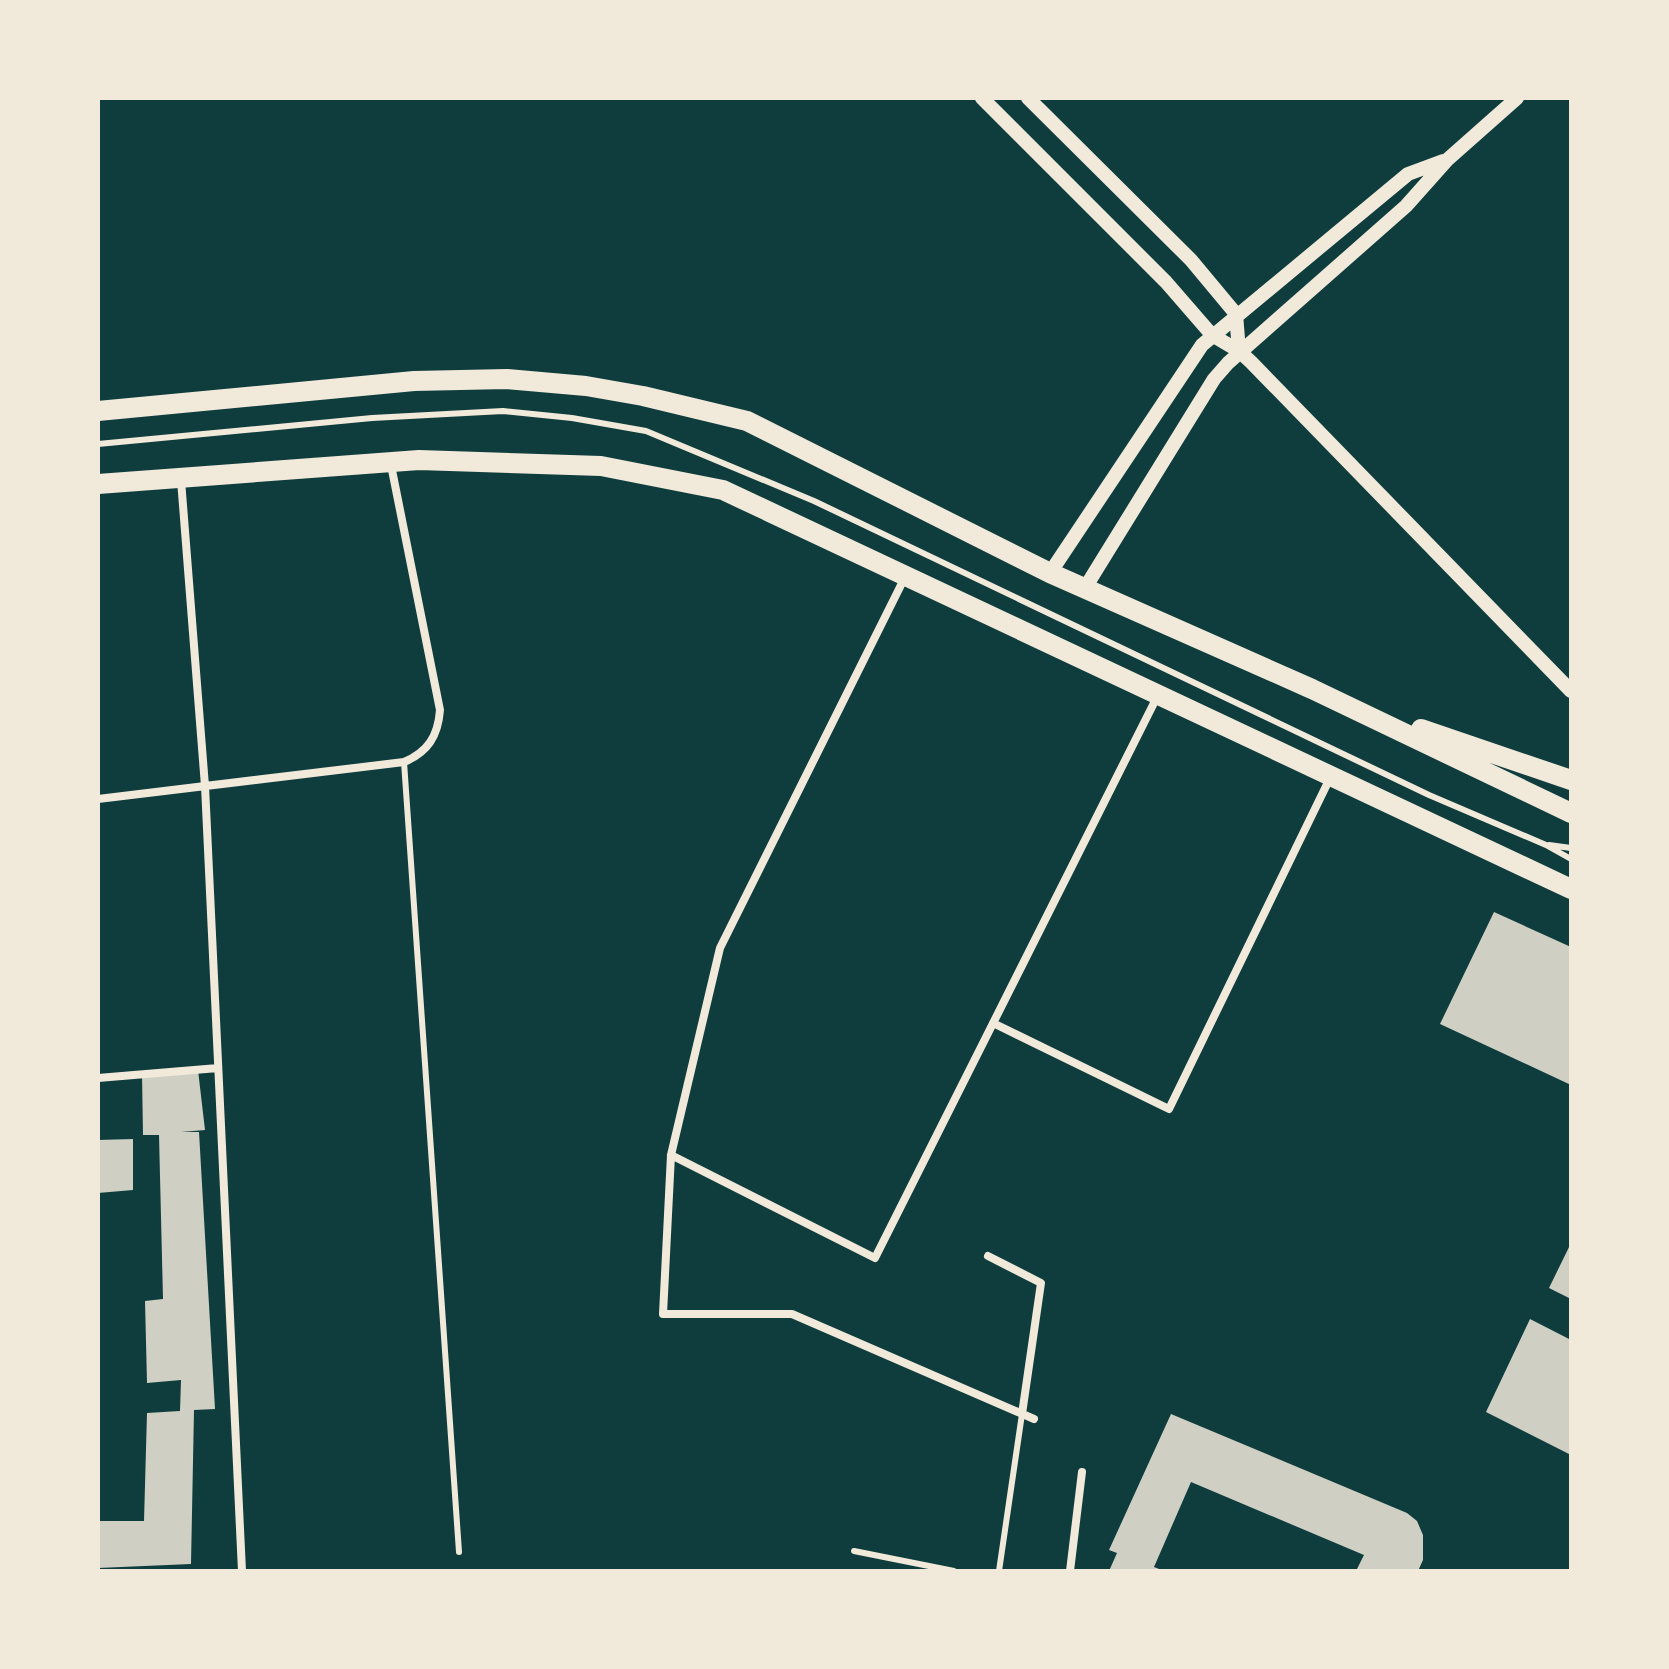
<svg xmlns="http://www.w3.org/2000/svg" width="1669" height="1669" viewBox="0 0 1669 1669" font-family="'Playfair Display',serif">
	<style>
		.building { fill: #cfcfc3 }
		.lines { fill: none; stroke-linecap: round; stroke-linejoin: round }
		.service { stroke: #f1e9da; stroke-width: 6 }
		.minor { stroke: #f1e9da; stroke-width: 8 }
		.tertiary { stroke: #f1e9da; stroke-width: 14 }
		.primary { stroke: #f1e9da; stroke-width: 20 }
	</style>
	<rect width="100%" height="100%" fill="#0f3d3e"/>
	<path class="building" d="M 1494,912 L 1571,947 L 1571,1085 L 1440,1024 Z
		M 198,1070 L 205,1130 L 181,1132 L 199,1132 L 215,1409 L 194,1410 L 191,1564 L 98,1568 L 98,1521 L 144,1521 L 147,1413 L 180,1411 L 181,1380 L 147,1383 L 145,1301 L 163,1299 L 159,1135 L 143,1135 L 142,1074 Z
		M 133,1139 L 133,1190 L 98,1193 L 98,1140 Z
		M 1571,1243 L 1571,1299 L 1549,1288 Z
		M 1530,1319 L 1571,1340 L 1571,1455 L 1486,1412 Z
		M 1171,1414 L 1407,1513 L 1417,1521 L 1423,1535 L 1423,1560 L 1418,1571 L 1356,1571 L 1364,1555 L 1191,1482 L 1154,1567 L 1164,1571 L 1109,1571 L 1117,1553 L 1109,1550 Z"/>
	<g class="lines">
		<path class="service" d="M 98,444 L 372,418 L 503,411 L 572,418 L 646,431 L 814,501 L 1429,795 L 1546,845 L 1571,859
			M 404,762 L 459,1552
			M 1549,845 L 1571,848
			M 854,1551 L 954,1571
			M 999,1571 L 1022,1414"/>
		<path class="minor" d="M 181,480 L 205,786 L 242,1571
			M 905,577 L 720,948 L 671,1155 L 663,1314 L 792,1314 L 1034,1419
			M 98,799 L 404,762 C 428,752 438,736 440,710 L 391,465
			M 993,1023 L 1169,1109 L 1330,778
			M 98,1078 L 218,1068
			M 671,1155 L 875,1258 L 1158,695
			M 988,1256 L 1041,1283 L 1022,1414
			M 1070,1571 L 1082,1472"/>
		<path class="tertiary" d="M 982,98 L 1166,282 L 1212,335 L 1239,351 L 1251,362 L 1571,691
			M 1028,98 L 1191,260 L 1236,314 L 1239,351
			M 1050,573 L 1202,345 L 1408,174 L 1443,161
			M 1085,588 L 1214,379 L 1228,363 L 1406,206 L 1447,160 L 1517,98"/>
		<path class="primary" d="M 98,411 L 414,381 L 507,379 L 586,386 L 643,396 L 747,421 L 1050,573 L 1312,689 L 1571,813
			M 98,484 L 419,460 L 601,466 L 723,490 L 1571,889
			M 1421,729 L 1571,780"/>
	</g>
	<rect width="1669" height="1669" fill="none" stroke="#f1e9da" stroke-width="200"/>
</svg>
